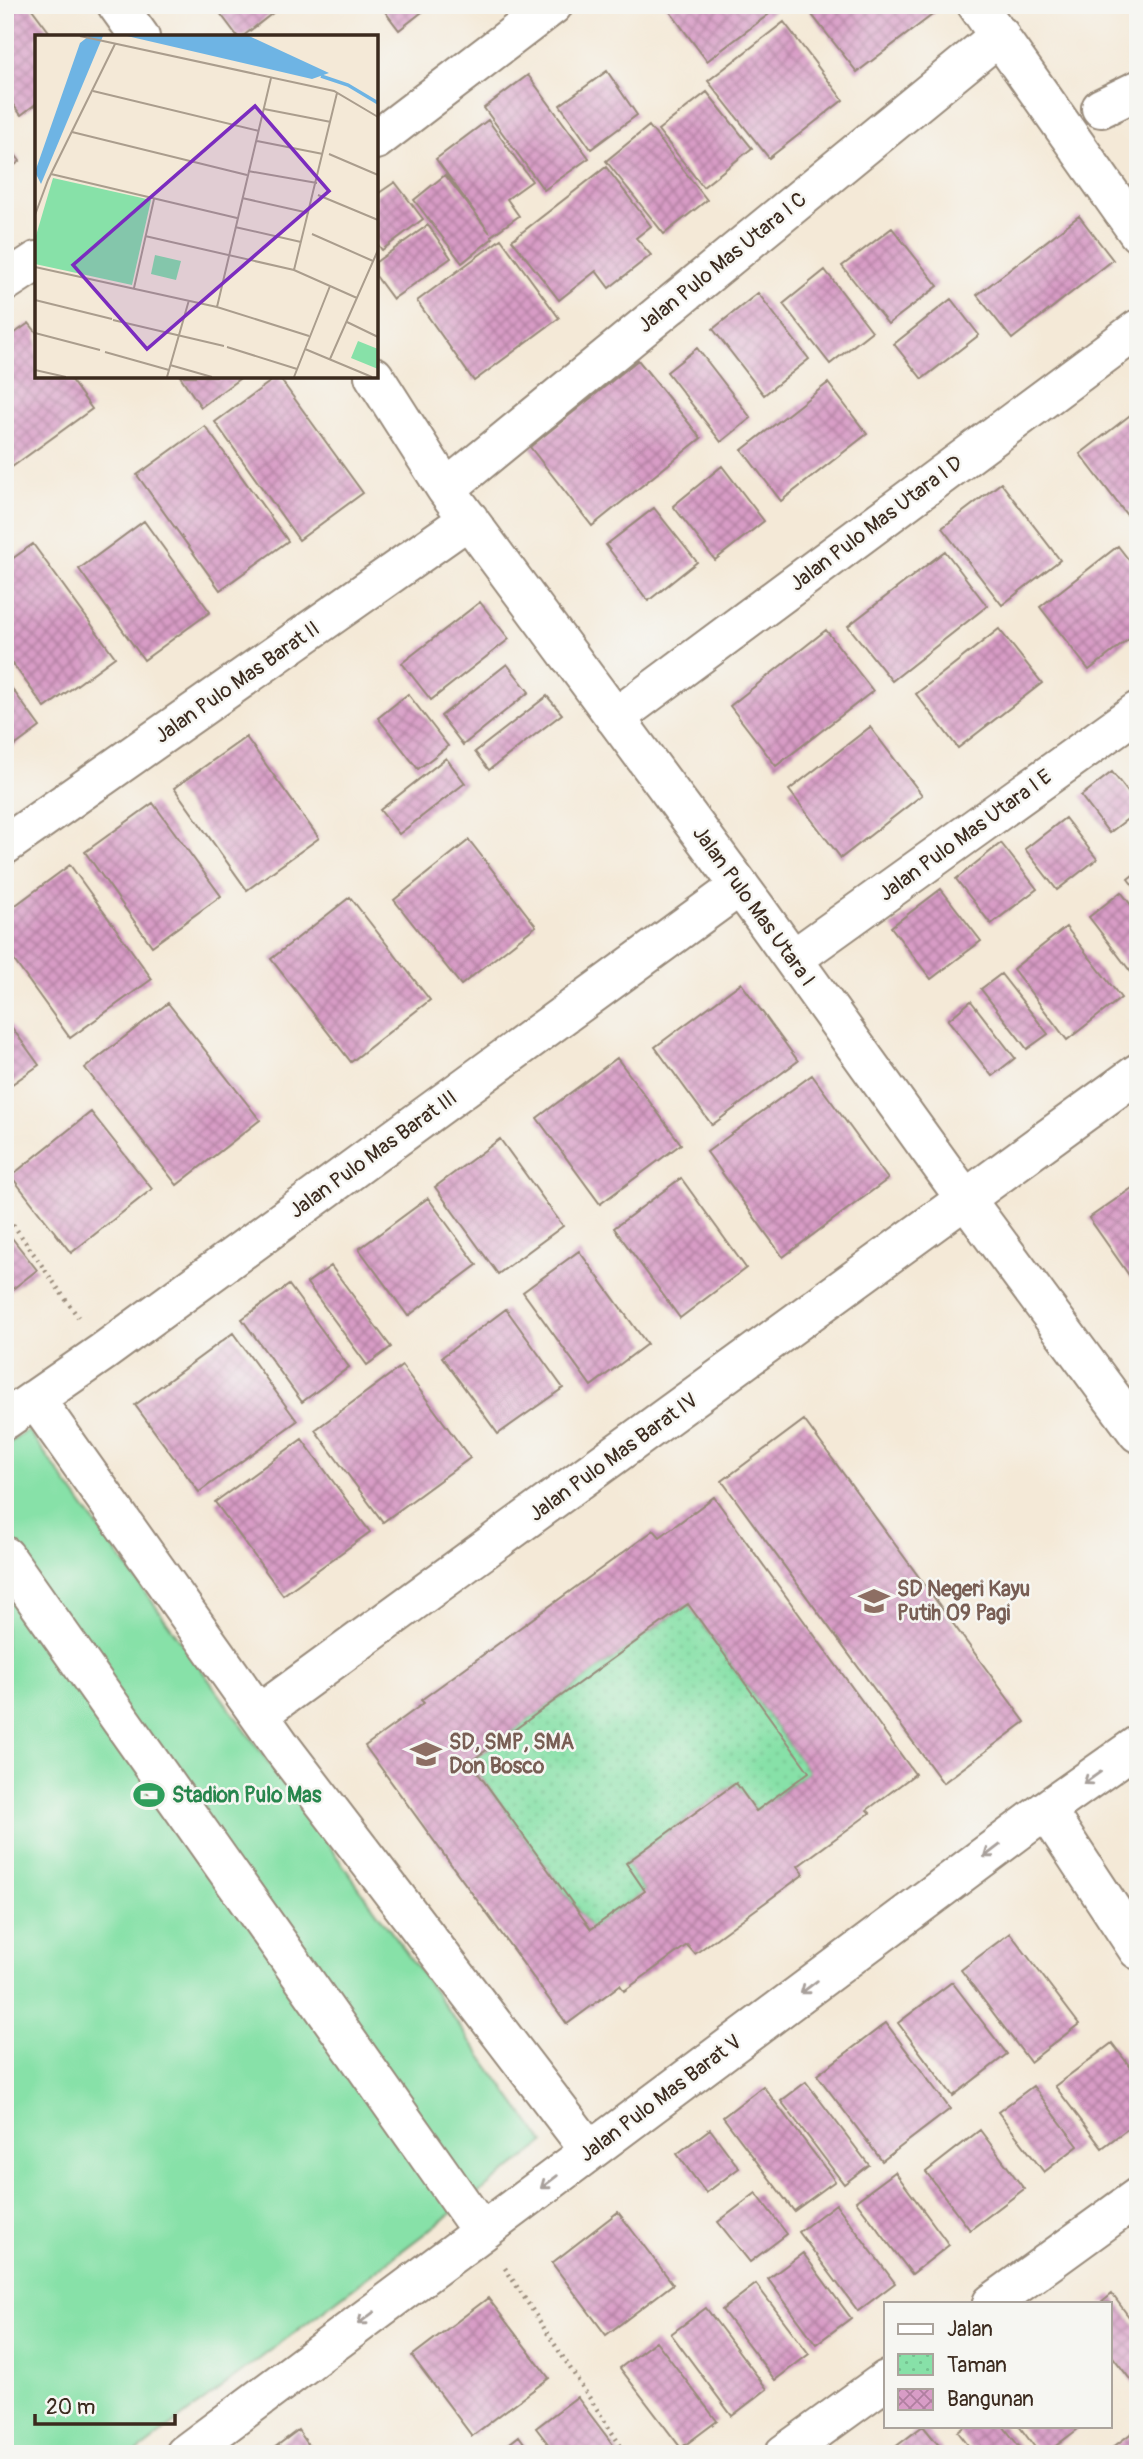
<svg xmlns="http://www.w3.org/2000/svg" width="1143" height="2459" viewBox="0 0 1143 2459" font-family="Pangolin,sans-serif">
	<style>
		.park { fill: url(#park-dots); stroke: #618663; stroke-width: 2 }
		.pitch { fill: #87e1a8; stroke: #618663; stroke-width: 2 }
		.building { fill: url(#building-cross-hatch); fill-rule: evenodd }
		.lines { fill: none; stroke-linecap: round; stroke-linejoin: round }
		.minor-casing { stroke: #988a7a; stroke-width: 42 }
		.path { stroke: #988a7a; stroke-width: 4.5; stroke-dasharray: 2 5; stroke-linecap: butt }
		.minor { stroke: #fff; stroke-width: 38 }
		.oneway { stroke: #a79f9a }
		.labels { text-anchor: middle; stroke-width: 5; stroke-linejoin: round; paint-order: stroke }
		.street-label { font-size: 21px; fill: #3b2a1e; stroke: #f6f6f2 }
		.education-label { font-size: 21px; font-weight: bold; fill: #785e54; stroke: #f6f6f2; text-anchor: start }
		.leisure-label { font-size: 21px; font-weight: bold; fill: #27864d; stroke: #f6f6f2; text-anchor: start }
		.inset-river { fill: none; stroke: #6eb4e4; stroke-width: 3.5 }
		.inset-road { fill: none; stroke: #aa9d8d; stroke-width: 2 }
		.view { fill: #7b2cbf; fill-opacity: 0.15; stroke: #7b2cbf; stroke-width: 3.5 }
		.inset-edge { fill: none; stroke: #3b2a1e; stroke-width: 3.5 }
	</style>
	<defs>
		<pattern id="park-dots" width="8" height="8" patternUnits="userSpaceOnUse" patternTransform="scale(1.75)"><rect width="8" height="8" fill="#87e1a8"/><path d="M2 2h.1M6 6h.1" fill="none" stroke="#75c190" stroke-width="1.8" stroke-linecap="round"/></pattern>
		<pattern id="building-cross-hatch" width="8" height="8" patternUnits="userSpaceOnUse" patternTransform="scale(1.75)"><rect width="8" height="8" fill="#d89cc6"/><path d="M0 0l8 8M0 8l8-8" fill="none" stroke="#b07fa0"/></pattern>
	</defs>
	<rect width="100%" height="100%" fill="#f6f6f2"/>
	<filter id="ink" filterUnits="userSpaceOnUse"><feTurbulence type="fractalNoise" baseFrequency=".0143" numOctaves="2"/><feDisplacementMap in="SourceGraphic" scale="14" xChannelSelector="R" yChannelSelector="G"/><feConvolveMatrix kernelMatrix="1 2 1 2 8 2 1 2 1" color-interpolation-filters="sRGB"/></filter>
	<filter id="wash" filterUnits="userSpaceOnUse"><feTurbulence type="fractalNoise" baseFrequency=".00686" numOctaves="4" result="noise"/><feDisplacementMap in="SourceGraphic" scale="28" xChannelSelector="R" yChannelSelector="G"/><feGaussianBlur stdDeviation="1.57" result="paint"/><feColorMatrix in="noise" values="0 0 0 0 0 0 0 0 0 0 0 0 0 0 0 0 0 1.4 0 .05"/><feComposite in="paint" operator="in"/></filter>
	<g filter="url(#wash)">
		<rect width="100%" height="100%" fill="#f4e9d7"/>
		<path class="park" d="M 688,1604 L 809,1772 L 756,1811 L 735,1784 L 626,1863 L 645,1891 L 591,1929 L 470,1762 Z"/>
		<path class="pitch" d="M 28,1430 L 544,2143 L 134,2454 L 5,2454 L 5,1446 Z"/>
		<g id="blocks">
			<path class="building" d="M 5,5 L 29,5 L 53,37 L 37,37 L 37,103 L 21,115 L 5,94 Z
				M 214,5 L 283,5 L 242,37 L 238,37 Z
				M 380,5 L 431,5 L 399,30 Z
				M 665,5 L 781,5 L 707,61 Z
				M 817,5 L 937,5 L 940,9 L 857,72 L 809,11 Z
				M 784,22 L 843,100 L 769,158 L 708,81 Z
				M 607,71 L 637,115 L 591,149 L 560,105 Z
				M 528,75 L 589,158 L 544,190 L 484,108 Z
				M 707,92 L 752,148 L 703,187 L 658,130 Z
				M 488,120 L 532,181 L 507,199 L 519,216 L 491,236 L 493,238 L 462,263 L 414,200 L 445,175 L 490,233 L 436,159 Z
				M 649,126 L 707,200 L 664,234 L 606,161 Z
				M 5,142 L 20,161 L 5,173 Z
				M 606,167 L 651,226 L 636,238 L 651,255 L 609,288 L 596,271 L 559,300 L 512,240 Z
				M 395,182 L 423,219 L 382,250 L 376,242 L 376,195 Z
				M 1079,216 L 1113,260 L 1012,339 L 977,295 Z
				M 428,225 L 451,258 L 393,299 L 376,276 L 376,262 Z
				M 892,228 L 938,286 L 888,324 L 842,266 Z
				M 501,239 L 559,318 L 474,381 L 417,301 Z
				M 825,270 L 872,331 L 830,364 L 783,304 Z
				M 758,293 L 809,359 L 764,395 L 713,329 Z
				M 951,299 L 979,335 L 922,379 L 894,344 Z
				M 29,323 L 37,333 L 37,376 L 68,376 L 92,409 L 5,472 L 5,340 Z
				M 697,348 L 751,418 L 721,442 L 667,372 Z
				M 638,360 L 701,438 L 592,526 L 530,447 Z
				M 180,376 L 243,376 L 201,407 Z
				M 278,376 L 363,493 L 299,540 L 215,422 Z
				M 828,383 L 867,434 L 781,501 L 742,450 Z
				M 1138,409 L 1138,505 L 1126,514 L 1080,454 Z
				M 205,426 L 288,541 L 220,590 L 137,475 Z
				M 722,466 L 764,521 L 715,560 L 673,506 Z
				M 1001,483 L 1060,560 L 1002,605 L 942,528 Z
				M 654,508 L 697,562 L 648,601 L 606,545 Z
				M 144,521 L 210,612 L 144,660 L 79,569 Z
				M 33,544 L 115,657 L 45,708 L 5,653 L 5,564 Z
				M 1118,546 L 1138,572 L 1138,632 L 1089,670 L 1040,607 Z
				M 945,551 L 987,606 L 892,681 L 848,626 Z
				M 480,602 L 509,639 L 431,700 L 402,663 Z
				M 999,629 L 1042,683 L 958,748 L 916,694 Z
				M 826,630 L 873,691 L 776,766 L 730,706 Z
				M 507,664 L 529,692 L 463,745 L 441,716 Z
				M 5,679 L 40,727 L 5,753 Z
				M 408,694 L 448,746 L 418,769 L 378,718 Z
				M 547,696 L 562,714 L 489,770 L 475,752 Z
				M 870,727 L 922,795 L 841,858 L 789,790 Z
				M 246,737 L 319,838 L 247,890 L 174,788 Z
				M 446,758 L 465,783 L 399,834 L 380,810 Z
				M 1112,772 L 1138,805 L 1138,811 L 1109,833 L 1081,796 Z
				M 153,803 L 221,896 L 152,946 L 85,852 Z
				M 1065,818 L 1097,859 L 1057,890 L 1025,849 Z
				M 469,840 L 536,926 L 461,985 L 394,900 Z
				M 1001,843 L 1037,889 L 991,924 L 956,879 Z
				M 70,865 L 152,979 L 70,1038 L 5,948 L 5,913 Z
				M 1138,871 L 1138,892 L 1128,879 Z
				M 941,889 L 981,941 L 931,979 L 891,927 Z
				M 1121,892 L 1138,914 L 1138,973 L 1134,976 L 1089,917 Z
				M 350,897 L 430,1000 L 351,1062 L 271,959 Z
				M 1066,927 L 1121,998 L 1067,1040 L 1013,969 Z
				M 1001,974 L 1048,1034 L 1027,1049 L 981,989 Z
				M 741,983 L 798,1061 L 712,1125 L 655,1047 Z
				M 971,1001 L 1015,1058 L 992,1076 L 948,1020 Z
				M 168,1003 L 260,1120 L 177,1185 L 85,1068 Z
				M 5,1018 L 39,1065 L 5,1089 Z
				M 617,1058 L 681,1144 L 600,1204 L 537,1118 Z
				M 812,1075 L 888,1179 L 783,1257 L 707,1152 Z
				M 91,1112 L 152,1189 L 71,1253 L 11,1176 Z
				M 500,1139 L 563,1226 L 498,1274 L 435,1187 Z
				M 681,1178 L 746,1268 L 680,1318 L 614,1228 Z
				M 1138,1184 L 1138,1288 L 1089,1218 Z
				M 428,1198 L 477,1265 L 408,1316 L 359,1249 Z
				M 5,1229 L 37,1270 L 5,1295 Z
				M 579,1251 L 647,1344 L 591,1386 L 523,1292 Z
				M 331,1266 L 391,1347 L 367,1365 L 307,1283 Z
				M 289,1285 L 349,1367 L 302,1402 L 242,1319 Z
				M 506,1309 L 563,1388 L 498,1434 L 442,1357 Z
				M 233,1333 L 297,1421 L 199,1492 L 135,1405 Z
				M 402,1366 L 470,1458 L 383,1522 L 315,1430 Z
				M 804,1420 L 1025,1722 L 943,1783 L 722,1481 Z
				M 302,1439 L 370,1532 L 283,1595 L 215,1502 Z
				M 714,1497 L 915,1774 L 867,1810 L 870,1813 L 798,1866 L 804,1874 L 695,1954 L 687,1945 L 624,1991 L 620,1985 L 567,2024 L 365,1746 L 424,1703 L 421,1700 L 654,1530 L 660,1537 ZM 688,1604 L 809,1772 L 756,1811 L 736,1783 L 626,1863 L 645,1891 L 591,1929 L 470,1762 Z
				M 1010,1933 L 1079,2024 L 1030,2062 L 961,1970 Z
				M 952,1982 L 1007,2054 L 953,2096 L 898,2023 Z
				M 886,2023 L 950,2109 L 882,2161 L 817,2075 Z
				M 1112,2043 L 1138,2077 L 1138,2121 L 1102,2148 L 1055,2086 Z
				M 806,2082 L 869,2165 L 844,2184 L 781,2101 Z
				M 763,2086 L 835,2181 L 794,2211 L 723,2117 Z
				M 1033,2086 L 1078,2146 L 1044,2172 L 998,2112 Z
				M 710,2129 L 739,2168 L 706,2193 L 677,2154 Z
				M 980,2130 L 1024,2189 L 970,2230 L 926,2172 Z
				M 895,2172 L 949,2245 L 912,2274 L 856,2201 Z
				M 756,2193 L 787,2234 L 750,2262 L 718,2222 Z
				M 836,2204 L 895,2283 L 858,2311 L 799,2232 Z
				M 618,2212 L 673,2284 L 606,2335 L 552,2263 Z
				M 803,2253 L 851,2318 L 816,2344 L 768,2279 Z
				M 756,2284 L 809,2354 L 775,2380 L 722,2310 Z
				M 1112,2294 L 1138,2329 L 1138,2379 L 1133,2383 L 1110,2353 L 1110,2303 L 1101,2303 Z
				M 488,2298 L 549,2378 L 472,2436 L 412,2356 Z
				M 706,2308 L 767,2389 L 732,2416 L 671,2334 Z
				M 656,2341 L 717,2421 L 681,2448 L 620,2368 Z
				M 577,2397 L 620,2454 L 556,2454 L 536,2428 Z
				M 923,2426 L 946,2454 L 886,2454 Z
				M 966,2426 L 1003,2426 L 1025,2454 L 975,2454 L 958,2432 Z
				M 1019,2426 L 1082,2426 L 1045,2454 L 1040,2454 Z
				M 1137,2429 L 1138,2454 L 1104,2454 Z
				M 298,2430 L 315,2454 L 266,2454 Z
				M 519,2436 L 532,2454 L 496,2454 Z"/>
		</g>
	</g>
	<g filter="url(#ink)">
		<use href="#blocks" fill-opacity="0" stroke="#988a7a" stroke-width="2"/>
		<g class="lines">
			<g class="minor-casing">
				<path id="minor" d="M 117,5 L 140,37
					M 977,5 L 1138,233
					M 1101,108 L 1138,90
					M 376,140 L 553,5
					M 5,282 L 37,261
					M 374,376 L 446,489 L 756,908 L 950,1178 L 1138,1433
					M 446,489 L 1000,35
					M 615,718 L 1138,329
					M 5,845 L 469,519
					M 793,959 L 1138,711
					M 35,1399 L 283,1749 L 590,2151
					M 5,1420 L 103,1352 L 740,886
					M 5,1556 L 482,2232
					M 259,1714 L 1138,1073
					M 1046,1810 L 1138,1950
					M 992,2303 L 1138,2197
					M 185,2454 L 1046,1810 L 1138,1745
					M 784,2454 L 886,2380"/>
			</g>
			<path class="path" d="M 5,1213 L 78,1317
				M 505,2268 L 626,2454"/>
			<use href="#minor" class="minor"/>
		</g>
		<defs><path id="oneway-shaft" d="M-6 0H5M1.5-3L5.5 0L1.5 3" fill="none" stroke-width="1.6" stroke-linecap="round" stroke-linejoin="round" transform="scale(1.75)"/></defs>
		<g class="oneway">
			<use href="#oneway-shaft" transform="translate(1092 1778) rotate(145)"/>
			<use href="#oneway-shaft" transform="translate(992 1851) rotate(143)"/>
			<use href="#oneway-shaft" transform="translate(809 1987) rotate(143)"/>
			<use href="#oneway-shaft" transform="translate(549 2182) rotate(143)"/>
			<use href="#oneway-shaft" transform="translate(366 2318) rotate(143)"/>
		</g>
	</g>
	<defs>
		<g id="school-bare" transform="scale(2.415)"><path d="M0-5L7-2L0 1L-7-2ZM-4 1L0 2.5L4 1V4Q0 6-4 4Z" fill="#8d6e63" stroke="#f6f6f2" stroke-width="2.5" paint-order="stroke"/></g>
		<g id="stadium-bare" transform="scale(2.415)"><path d="M0-5a6.5 5 0 1 0 0 10a6.5 5 0 1 0 0-10ZM-3.5-1.8h7v3.6h-7Z" fill="#2e9e5b" stroke="#f6f6f2" stroke-width="2.5" paint-order="stroke"/></g>
	</defs>
	<g fill-rule="evenodd">
		<use href="#school-bare" x="874" y="1601"/>
		<use href="#school-bare" x="426" y="1754"/>
		<use href="#stadium-bare" x="149" y="1795"/>
	</g>
	<g class="labels">
		<g class="street-label">
			<text transform="translate(722 262) rotate(-39)" y="7">Jalan Pulo Mas Utara I C</text>
			<text transform="translate(876 523) rotate(-37)" y="7">Jalan Pulo Mas Utara I D</text>
			<text transform="translate(237 682) rotate(-35)" y="7">Jalan Pulo Mas Barat II</text>
			<text transform="translate(965 835) rotate(-36)" y="7">Jalan Pulo Mas Utara I E</text>
			<text transform="translate(754 906) rotate(54)" y="7">Jalan Pulo Mas Utara I</text>
			<text transform="translate(373 1154) rotate(-36)" y="7">Jalan Pulo Mas Barat III</text>
			<text transform="translate(613 1457) rotate(-36)" y="7">Jalan Pulo Mas Barat IV</text>
			<text transform="translate(660 2098) rotate(-37)" y="7">Jalan Pulo Mas Barat V</text>
		</g>
		<g class="education-label">
			<text x="897" y="1596">SD Negeri Kayu<tspan x="897" dy="24">Putih 09 Pagi</tspan></text>
			<text x="449" y="1749">SD, SMP, SMA<tspan x="449" dy="24">Don Bosco</tspan></text>
		</g>
		<g class="leisure-label">
			<text x="172" y="1802">Stadion Pulo Mas</text>
		</g>
	</g>
	<g transform="translate(35 35)">
		<rect width="343" height="343" fill="#f4e9d7"/>
		<path d="M 120,220 L 146,226 L 141,245 L 116,239 Z" fill="#87e1a8"/>
		<path d="M 18,143 L 116,165 L 97,250 L 0,229 L 0,204 ZM 323,306 L 343,314 L 343,334 L 316,323 Z" fill="#87e1a8"/>
		<path d="M 54,1 L 68,1 L 6,149 L 0,137 L 45,8 ZM 92,1 L 214,1 L 294,38 L 277,44 Z" fill="#6eb4e4"/>
		<path class="inset-river" d="M 286,41 L 313,50 L 343,68"/>
		<path class="inset-road" d="M 45,1 L 299,56 L 343,82M 58,56 L 224,96M 229,74 L 296,87M 37,97 L 212,140M 222,106 L 288,119M 294,119 L 343,140M 213,136 L 282,148M 16,139 L 202,183M 283,160 L 343,185M 207,163 L 274,178M 0,180 L 13,145 L 80,9M 200,192 L 266,207M 277,199 L 338,226M 110,201 L 259,235 L 322,263M 0,232 L 182,272 L 274,301M 259,235 L 302,58M 99,253 L 119,164M 0,265 L 77,284M 182,272 L 236,43M 78,285 L 189,311M 312,287 L 343,302M 0,298 L 65,315M 192,312 L 262,334M 270,314 L 337,342M 70,317 L 134,335M 295,324 L 343,215M 135,330 L 177,342M 0,335 L 31,342M 132,342 L 154,265M 259,342 L 295,251"/>
		<path class="view" d="M 220,71 L 294,156 L 112,314 L 38,230 Z"/>
		<rect width="343" height="343" class="inset-edge"/>
	</g>
	<rect width="1143" height="2459" fill="none" stroke="#f6f6f2" stroke-width="28"/>
	<rect x="884" y="2302" width="228" height="126" fill="#f6f6f2" stroke="#aba49d" stroke-width="2"/>
	<rect x="898" y="2324" width="35" height="10" fill="#ffffff" stroke="#aba49d" stroke-width="2"/>
	<text x="947" y="2336" font-size="21" fill="#3b2a1e">Jalan</text>
	<rect x="898" y="2354" width="35" height="21" fill="url(#park-dots)" stroke="#aba49d" stroke-width="2"/>
	<text x="947" y="2372" font-size="21" fill="#3b2a1e">Taman</text>
	<rect x="898" y="2389" width="35" height="21" fill="url(#building-cross-hatch)" stroke="#aba49d" stroke-width="2"/>
	<text x="947" y="2406" font-size="21" fill="#3b2a1e">Bangunan</text>
	<path d="M35 2414v10h140v-10" fill="none" stroke="#3b2a1e" stroke-width="3.5"/>
	<text x="46" y="2414" font-size="21" fill="#3b2a1e" stroke="#f6f6f2" stroke-width="5" paint-order="stroke">20 m</text>
</svg>
